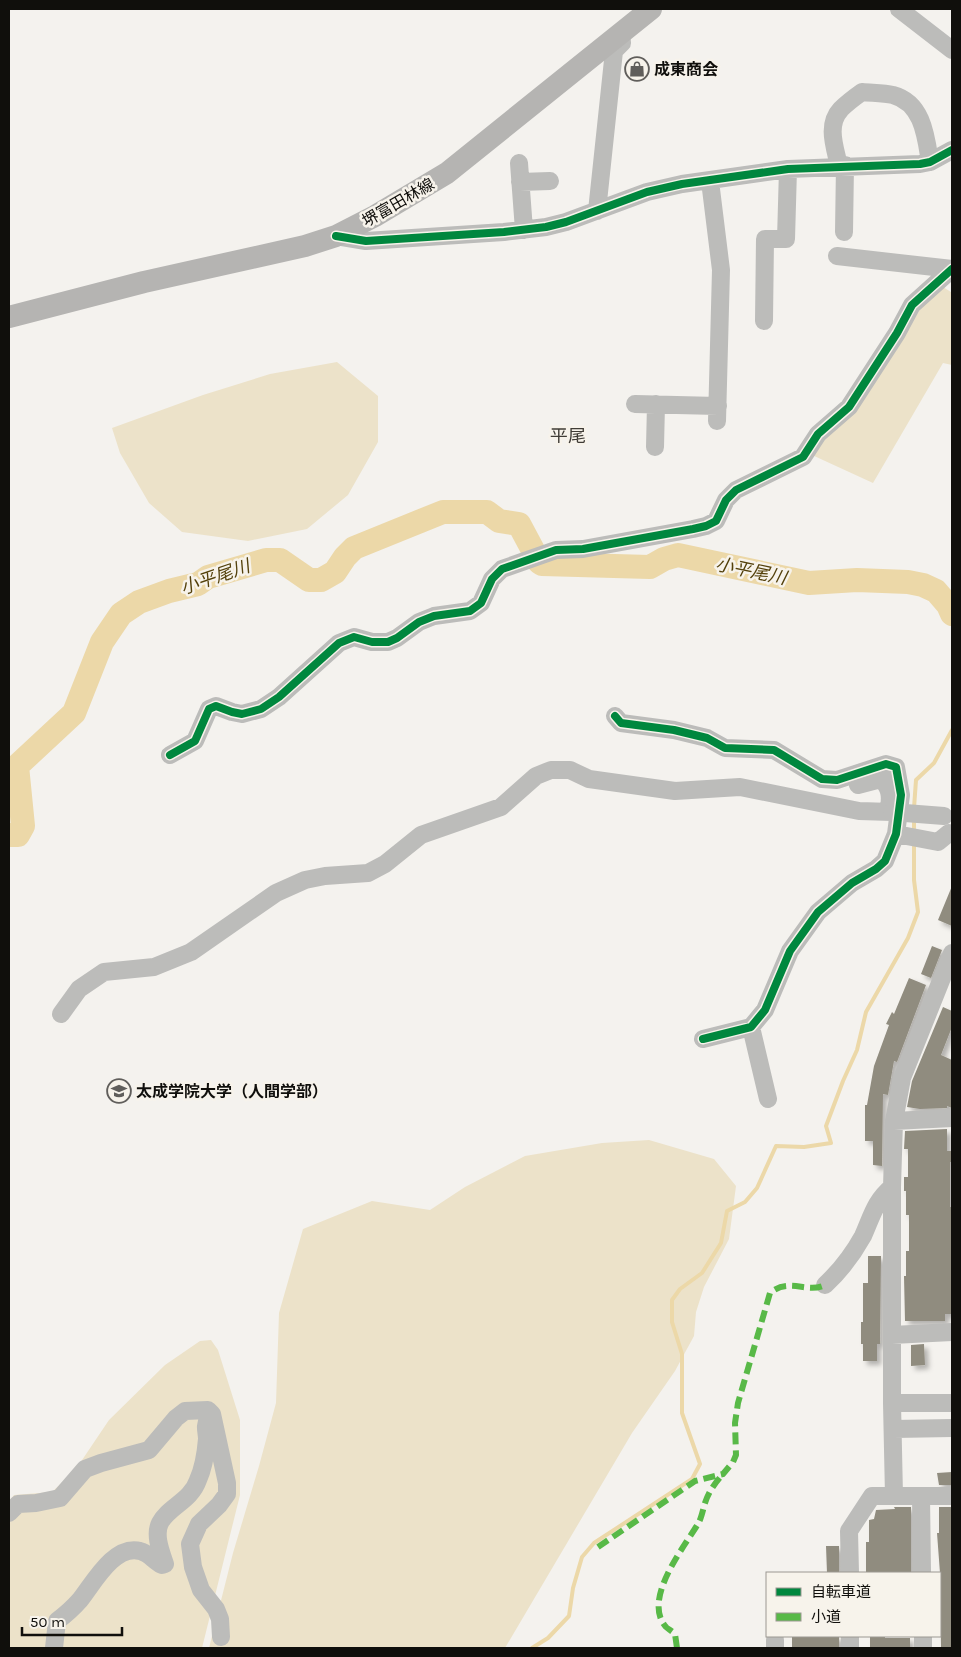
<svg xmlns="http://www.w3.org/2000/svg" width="961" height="1657" viewBox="0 0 961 1657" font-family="Karla,'Noto Sans JP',sans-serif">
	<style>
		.green { fill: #ece2c9 }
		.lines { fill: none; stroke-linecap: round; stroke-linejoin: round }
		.stream { stroke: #ecd8a8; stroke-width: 4 }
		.river { stroke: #ecd8a8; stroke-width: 24 }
		.building { fill: #908c7f; filter: url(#shadow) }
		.minor { stroke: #bcbcba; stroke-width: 18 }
		.major { stroke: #b5b4b2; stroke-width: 22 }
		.minor-bridge { stroke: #bcbcba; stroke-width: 18 }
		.quiet { stroke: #58b947; stroke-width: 6; stroke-dasharray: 12 6; stroke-linecap: butt }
		.cycleway-casing { stroke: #f7f3eb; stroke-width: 11 }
		.cycleway { stroke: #00873e; stroke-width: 8 }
		.labels { text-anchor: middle; stroke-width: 5; stroke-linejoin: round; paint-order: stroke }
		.poi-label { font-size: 16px; font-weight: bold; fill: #100f0c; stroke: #f7f3eb; text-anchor: start }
		.street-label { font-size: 16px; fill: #100f0c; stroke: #f7f3eb }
		.neighbourhood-label { font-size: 18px; fill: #3f3c36; stroke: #f7f3eb }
		.water-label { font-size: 18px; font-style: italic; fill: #54410b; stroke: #f7f3eb }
	</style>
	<defs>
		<filter id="shadow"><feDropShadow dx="4" dy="4" stdDeviation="2.5" flood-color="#0004"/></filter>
	</defs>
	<rect width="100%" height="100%" fill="#f4f2ee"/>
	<path class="green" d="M 943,287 L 951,292 L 952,291 L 952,365 L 943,363 L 873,483 L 812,455 L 919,308 Z
		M 337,362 L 378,396 L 378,442 L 348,495 L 307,529 L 248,541 L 182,532 L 149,503 L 120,453 L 112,428 L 203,395 L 270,374 Z
		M 649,1140 L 714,1159 L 736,1186 L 729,1239 L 704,1287 L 696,1312 L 694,1336 L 675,1371 L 632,1433 L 505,1648 L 209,1648 L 233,1553 L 259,1466 L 276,1403 L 279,1313 L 303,1229 L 372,1201 L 430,1210 L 465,1187 L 525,1156 L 602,1143 Z
		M 211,1340 L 218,1350 L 240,1420 L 240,1495 L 202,1648 L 9,1648 L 9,1501 L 14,1495 L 52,1492 L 76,1469 L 109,1420 L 165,1365 L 200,1341 Z"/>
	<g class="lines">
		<path class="stream" d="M 914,808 L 916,780 L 934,763 L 952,730
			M 914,818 L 914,833
			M 532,1648 L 548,1638 L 569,1616 L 573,1588 L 582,1557 L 594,1543 L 692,1479 L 700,1464 L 682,1413 L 682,1354 L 672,1322 L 672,1300 L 680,1289 L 702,1273 L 721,1243 L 727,1211 L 745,1202 L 757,1188 L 776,1146 L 804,1147 L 831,1143 L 826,1126 L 843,1081 L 857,1050 L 866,1012 L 908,938 L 918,912 L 914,880 L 914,843"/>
		<path class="river" d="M 539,562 L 542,564 L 650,567 L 664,559 L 678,555 L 809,583 L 857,580 L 908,582 L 923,585 L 936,591 L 948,605 L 952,614
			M 9,835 L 18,835 L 23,826 L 17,766 L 74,713 L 102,642 L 121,614 L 139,602 L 169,591 L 198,584 L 208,577 L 266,560 L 280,560 L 309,580 L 321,580 L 335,572 L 345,557 L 354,548 L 443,512 L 487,512 L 499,521 L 519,524 L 535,554"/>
	</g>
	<path class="building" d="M 952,886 L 952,926 L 938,920 Z
		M 932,946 L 942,950 L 931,978 L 921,974 Z
		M 909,978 L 926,985 L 897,1062 L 894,1061 L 888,1095 L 883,1094 L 882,1166 L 873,1165 L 873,1141 L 865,1141 L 865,1105 L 867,1105 L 874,1066 L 889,1025 L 886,1024 L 892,1012 L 894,1014 Z
		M 943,1007 L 952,1011 L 952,1027 L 941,1055 L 952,1060 L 952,1108 L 947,1106 L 947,1108 L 920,1109 L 907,1107 L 912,1081 Z
		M 947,1129 L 947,1151 L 952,1151 L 952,1162 L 950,1162 L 950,1207 L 952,1207 L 952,1314 L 945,1314 L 945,1321 L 905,1321 L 904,1276 L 906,1276 L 906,1251 L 909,1251 L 909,1215 L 906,1215 L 906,1191 L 904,1191 L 904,1177 L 908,1177 L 908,1149 L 904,1149 L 905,1131 Z
		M 868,1256 L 881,1256 L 880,1344 L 877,1344 L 877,1361 L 863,1361 L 863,1344 L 861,1344 L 861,1322 L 863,1322 L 863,1283 L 868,1283 Z
		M 924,1344 L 925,1365 L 911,1366 L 911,1345 Z
		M 952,1472 L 952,1485 L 939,1485 L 937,1473 Z
		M 894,1507 L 911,1507 L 911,1573 L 866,1573 L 866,1542 L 869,1542 L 869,1520 L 874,1519 L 876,1510 L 895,1509 Z
		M 939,1507 L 952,1507 L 952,1648 L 941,1648 L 940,1573 L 937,1533 L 939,1533 Z
		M 826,1546 L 839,1546 L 839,1573 L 827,1573 Z
		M 792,1636 L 839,1636 L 839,1648 L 792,1647 Z
		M 870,1636 L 885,1636 L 885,1638 L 910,1638 L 910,1648 L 870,1648 Z"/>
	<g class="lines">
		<path class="minor" d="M 899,9 L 952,50
			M 519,163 L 524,230
			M 839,166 C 835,147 826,125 841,109 C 847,103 855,97 862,92 C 872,93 884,93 893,95 C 923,103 926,137 930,162
			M 710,181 L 721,270 L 717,421
			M 520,182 L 550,181
			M 597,211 L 614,51 L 622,43 L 621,34
			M 844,232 L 845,165
			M 336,236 L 366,241 L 504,232 L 546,227 L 566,222 L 647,192 L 682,184 L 788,169 L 920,164 L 930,162 L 952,150
			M 837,256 L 952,269
			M 764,321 L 765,239 L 786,239 L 788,169
			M 635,404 L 718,406
			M 655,447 L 656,404
			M 615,716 L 621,723 L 674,730 L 707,738 L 725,748 L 774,750 L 822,779 L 837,780 L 886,764 L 896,767 L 901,795 L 896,834 L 885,861 L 876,869 L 852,883 L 818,912 L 790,951 L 765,1010 L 751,1027 L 703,1039
			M 170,755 L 195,741 L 209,709 L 216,706 L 232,712 L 242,714 L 261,709 L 279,697 L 339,643 L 354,637 L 372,642 L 388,642 L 397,638 L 419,622 L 434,616 L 470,611 L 481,603 L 492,579 L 502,569 L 556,550 L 583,549 L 693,529 L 706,526 L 716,521 L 726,500 L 736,490 L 803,457 L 818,434 L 849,407 L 897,333 L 912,305 L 952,269
			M 858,785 L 881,779 C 890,788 891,795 889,808
			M 896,834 L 938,842 L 949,833 L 952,834
			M 61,1014 L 79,989 L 104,972 L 154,967 L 191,952 L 276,893 L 305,880 L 325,876 L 368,873 L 385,864 L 421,835 L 501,807 L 536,776 L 551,770 L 570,770 L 589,779 L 675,791 L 740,787 L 859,811 L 892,812
			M 751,1027 L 768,1099
			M 894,1121 L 952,1118
			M 825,1285 C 840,1271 853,1254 863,1236 C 872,1216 875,1201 892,1187
			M 892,1335 L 952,1332
			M 892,1403 L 952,1403
			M 894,1429 L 952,1428
			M 894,1496 L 892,1403 L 892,1187 L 894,1121 L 902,1078 L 952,953
			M 921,1496 L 922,1573
			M 9,1513 L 18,1504 L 36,1503 L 60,1498 L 85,1469 L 101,1463 L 149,1450 L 176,1418 L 185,1411 L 208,1410 L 212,1414 L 227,1483 L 227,1494 L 219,1505 L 199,1524 L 190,1544 L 193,1567 L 201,1590 L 216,1609 L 220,1619 L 221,1637
			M 850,1573 L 849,1531 L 872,1496 L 952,1496
			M 850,1636 L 850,1648
			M 923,1636 L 923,1648
			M 775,1640 L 775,1648
			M 54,1648 L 57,1621 C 65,1615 73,1608 80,1600 C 93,1584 114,1544 140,1551 C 149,1553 154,1561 162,1565 L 165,1564 C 161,1552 154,1535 160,1523 C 168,1507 191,1501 198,1480 C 203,1469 206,1451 207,1439 C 207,1432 204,1426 208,1420"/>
		<path class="major" d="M 9,317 L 144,282 L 305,246 L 336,236 L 375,216 L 447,173 L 651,9"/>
		<path class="minor-bridge" d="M 892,812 L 944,816"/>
		<path class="quiet" d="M 598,1547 L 695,1481 L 723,1474 L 733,1462 L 736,1455 L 735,1423 L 738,1403 L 770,1293 C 789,1277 807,1294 825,1285
			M 677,1648 L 675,1634 C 672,1631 668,1629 666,1627 C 641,1599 686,1545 699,1522 C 702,1516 703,1509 705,1503 C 709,1491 715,1483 723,1474"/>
		<g class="cycleway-casing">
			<path id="cycleway" d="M 336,236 L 366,241 L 504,232 L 546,227 L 566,222 L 647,192 L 682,184 L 788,169 L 920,164 L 930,162 L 952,150
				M 615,716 L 621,723 L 674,730 L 707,738 L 725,748 L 774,750 L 822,779 L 837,780 L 886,764 L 896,767 L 901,795 L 896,834 L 885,861 L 876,869 L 852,883 L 818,912 L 790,951 L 765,1010 L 751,1027 L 703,1039
				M 170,755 L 195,741 L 209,709 L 216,706 L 232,712 L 242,714 L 261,709 L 279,697 L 339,643 L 354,637 L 372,642 L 388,642 L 397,638 L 419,622 L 434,616 L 470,611 L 481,603 L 492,579 L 502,569 L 556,550 L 583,549 L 693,529 L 706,526 L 716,521 L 726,500 L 736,490 L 803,457 L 818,434 L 849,407 L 897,333 L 912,305 L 952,269"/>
		</g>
		<use href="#cycleway" class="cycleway"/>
	</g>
	<defs>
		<g id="shop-ring" transform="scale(1.25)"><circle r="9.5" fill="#f7f3eb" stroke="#605e5b" stroke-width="1.5"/><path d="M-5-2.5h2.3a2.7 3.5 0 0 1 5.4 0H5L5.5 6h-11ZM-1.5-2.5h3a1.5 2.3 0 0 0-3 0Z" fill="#605e5b"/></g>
		<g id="university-ring" transform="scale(1.25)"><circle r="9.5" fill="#f7f3eb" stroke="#605e5b" stroke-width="1.5"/><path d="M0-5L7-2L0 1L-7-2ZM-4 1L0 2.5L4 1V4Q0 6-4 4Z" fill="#605e5b"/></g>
	</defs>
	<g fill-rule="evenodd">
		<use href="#shop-ring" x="637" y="69"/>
		<use href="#university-ring" x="119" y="1091"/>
	</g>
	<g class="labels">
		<g class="poi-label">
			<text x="654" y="75">成東商会</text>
			<text x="136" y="1097">太成学院大学（人間学部）</text>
		</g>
		<g class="street-label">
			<text transform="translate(398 202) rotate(-30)" y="6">堺富田林線</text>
		</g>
		<g class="neighbourhood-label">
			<text x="568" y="442">平尾</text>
		</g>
		<g class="water-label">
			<text transform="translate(751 571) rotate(12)" y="6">小平尾川</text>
			<text transform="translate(215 577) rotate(-19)" y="6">小平尾川</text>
		</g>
	</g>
	<rect width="961" height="1657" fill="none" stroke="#100f0c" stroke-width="20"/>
	<rect x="766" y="1572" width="175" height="65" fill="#f7f3eb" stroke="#9b9892"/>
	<rect x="776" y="1588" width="25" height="8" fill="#00873e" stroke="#9b9892"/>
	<text x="811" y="1597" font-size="15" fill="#100f0c">自転車道</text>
	<rect x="776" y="1613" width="25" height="8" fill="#58b947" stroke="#9b9892"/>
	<text x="811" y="1622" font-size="15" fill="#100f0c">小道</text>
	<path d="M22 1627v8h100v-8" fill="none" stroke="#100f0c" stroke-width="2.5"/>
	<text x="30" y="1627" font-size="15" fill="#100f0c" stroke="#f7f3eb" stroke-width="4" paint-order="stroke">50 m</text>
</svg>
